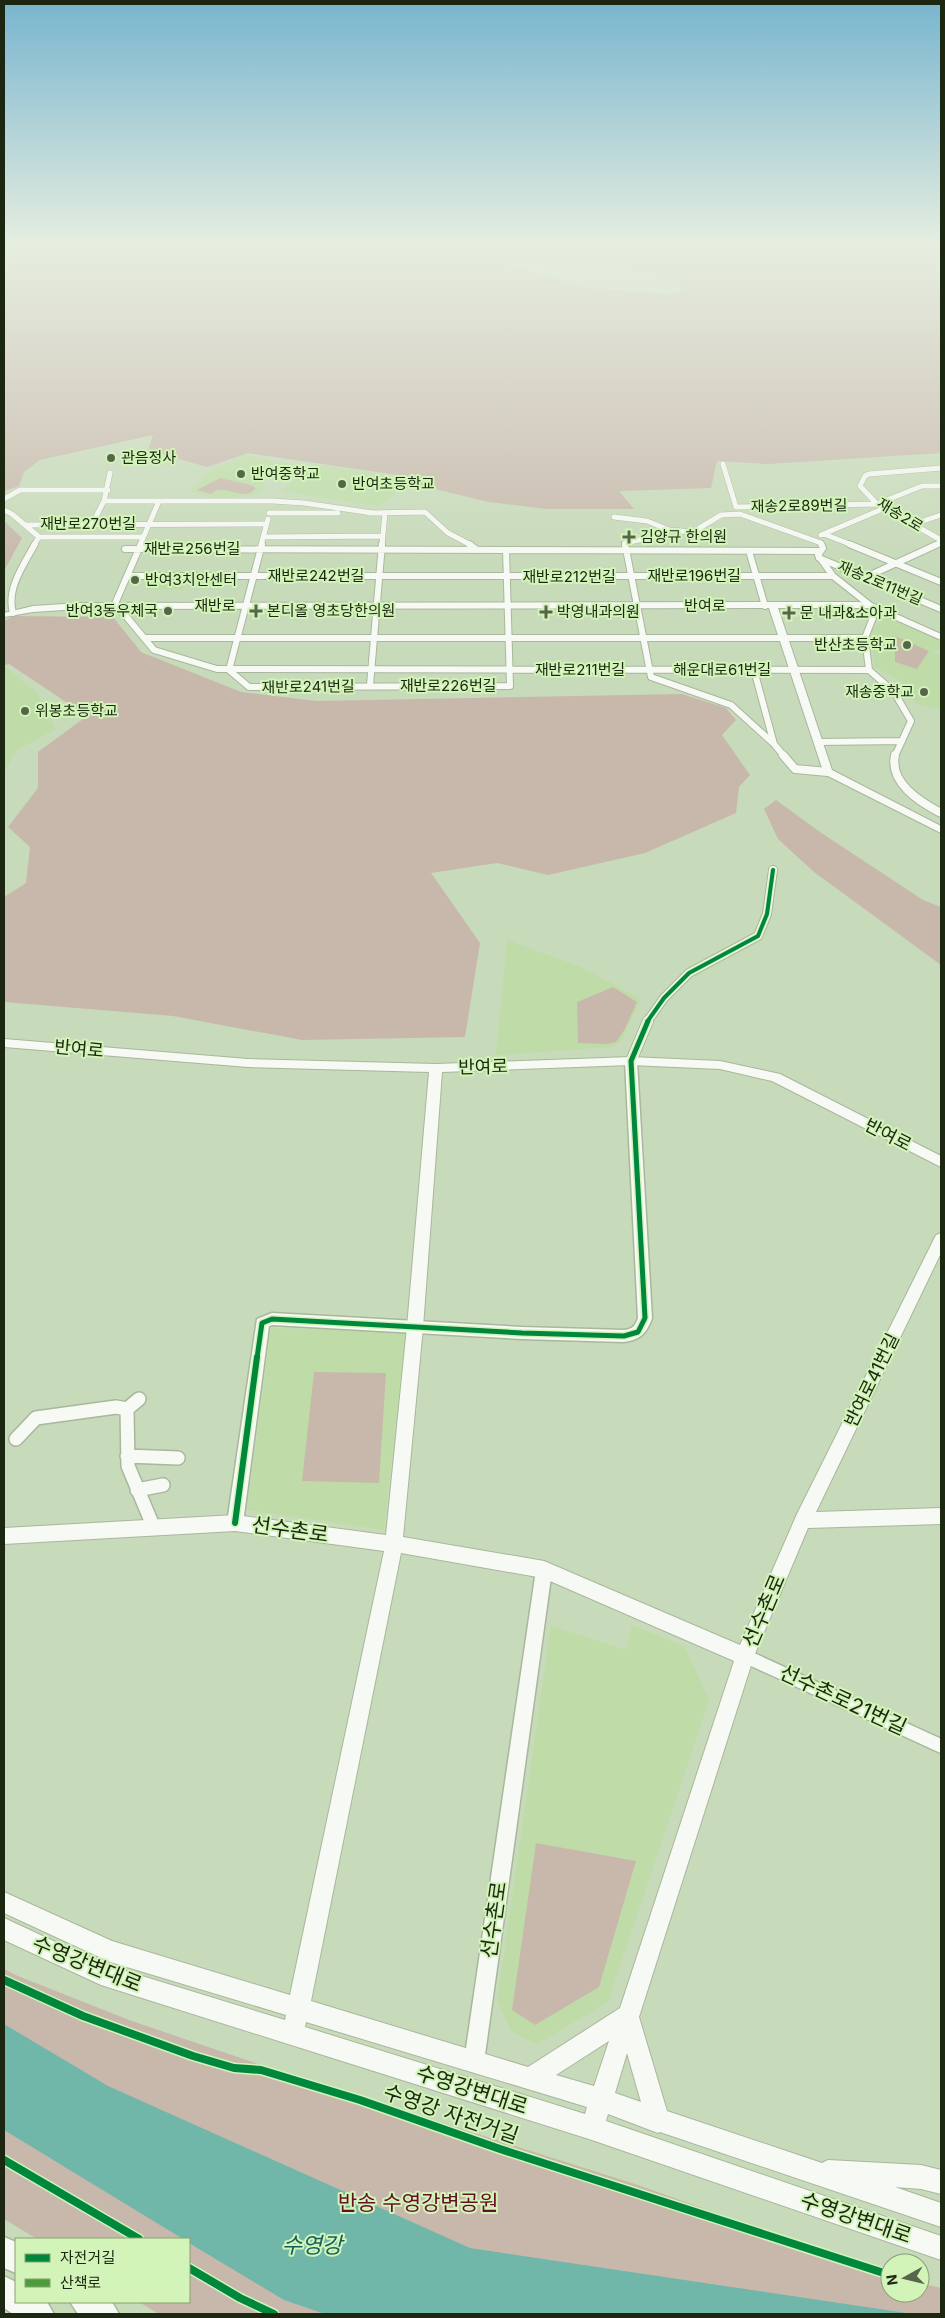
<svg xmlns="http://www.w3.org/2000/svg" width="945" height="2318" viewBox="0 0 945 2318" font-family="Inter,'Noto Sans KR',sans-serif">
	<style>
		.built { fill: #bfdca8 }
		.green { fill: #c8b8ac; fill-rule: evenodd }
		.water { fill: #70b7aa }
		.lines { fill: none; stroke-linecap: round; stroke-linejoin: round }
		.minor-far4-casing { stroke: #a9b79d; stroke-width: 6 }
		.minor-far3-casing { stroke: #a9b79d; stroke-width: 8 }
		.minor-far2-casing { stroke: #a9b79d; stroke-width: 10 }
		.minor-far1-casing { stroke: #a9b79d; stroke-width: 12 }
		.minor-casing { stroke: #a9b79d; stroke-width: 16 }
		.tertiary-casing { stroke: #a9b79d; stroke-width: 3 }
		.secondary-casing { stroke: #a9b79d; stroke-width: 2 }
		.trunk-casing { stroke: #a9b79d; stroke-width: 3 }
		.minor-far4 { stroke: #f7f9f4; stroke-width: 5 }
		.minor-far3 { stroke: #f7f9f4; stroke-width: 6 }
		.minor-far2 { stroke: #f7f9f4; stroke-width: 8 }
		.minor-far1 { stroke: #f7f9f4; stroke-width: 10 }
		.minor { stroke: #f7f9f4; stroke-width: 13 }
		.tertiary { fill: #f7f9f4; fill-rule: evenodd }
		.secondary { fill: #f7f9f4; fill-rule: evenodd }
		.trunk { fill: #f7f9f4; fill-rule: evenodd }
		.quiet { stroke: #4c9c3c; stroke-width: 1; stroke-dasharray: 3 1; stroke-linecap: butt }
		.cycleway-far3-casing { stroke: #d3f4b9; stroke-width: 6 }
		.cycleway-far2-casing { stroke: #d3f4b9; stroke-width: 8 }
		.cycleway-far1-casing { stroke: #d3f4b9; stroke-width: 9 }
		.cycleway-casing { stroke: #d3f4b9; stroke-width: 11 }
		.cycleway-far3 { stroke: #00873e; stroke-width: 4 }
		.cycleway-far2 { stroke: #00873e; stroke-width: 5 }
		.cycleway-far1 { stroke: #00873e; stroke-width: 6 }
		.cycleway { stroke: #00873e; stroke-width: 8 }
		.poi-dot { fill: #57664b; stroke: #d3f4b9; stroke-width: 2 }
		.labels { text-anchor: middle; stroke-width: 4; stroke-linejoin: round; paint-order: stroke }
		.far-poi-label { font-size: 15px; fill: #1b2710; stroke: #d3f4b9; text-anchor: start }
		.far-street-label { font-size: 15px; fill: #1b2710; stroke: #d3f4b9 }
		.street-label { font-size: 18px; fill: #1b2710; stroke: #d3f4b9 }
		.near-street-label { font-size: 21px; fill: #1b2710; stroke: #d3f4b9 }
		.near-park-label { font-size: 21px; fill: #650e26; stroke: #d3f4b9 }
		.near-water-label { font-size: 22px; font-style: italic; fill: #0f5f5d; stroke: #d3f4b9 }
	</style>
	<rect width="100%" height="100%" fill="#c7dab9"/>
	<path class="built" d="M 247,455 L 288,464 L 264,479 L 263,491 L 254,495 L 216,499 L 190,491 L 215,468 Z
		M 314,464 L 394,476 L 395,495 L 378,506 L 281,491 Z
		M 149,577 L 186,577 L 183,589 L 145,589 Z
		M 886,617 L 941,640 L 941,649 L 932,653 L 941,656 L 941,710 L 916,704 L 899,680 L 874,667 L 872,629 Z
		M 6,667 L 36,692 L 56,729 L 17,750 L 4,771 L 4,668 Z
		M 507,940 L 581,967 L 641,999 L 621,1042 L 613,1047 L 496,1055 Z
		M 271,1328 L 406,1332 L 384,1530 L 247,1510 Z
		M 632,1625 L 684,1646 L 709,1700 L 608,2002 L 537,2044 L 512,2032 L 497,2001 L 551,1626 L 627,1650 Z"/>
	<path class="green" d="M 4,246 L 941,246 L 941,453 L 768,464 L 717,461 L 711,488 L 619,491 L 634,509 L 547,509 L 489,502 L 435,489 L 399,487 L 397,475 L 248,453 L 207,467 L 148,450 L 153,435 L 40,460 L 24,472 L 19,486 L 4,491 ZM 530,263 L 583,271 L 615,270 L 681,277 L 682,280 L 678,281 L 682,291 L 670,294 L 577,287 L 550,277 L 513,267 L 510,264 Z
		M 220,478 L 251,485 L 256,488 C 245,501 231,488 219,490 C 216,490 214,492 211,494 L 197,490 Z
		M 4,521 L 22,538 L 4,571 Z
		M 13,616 L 113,617 L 141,652 L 241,692 L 317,701 L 682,694 L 726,708 L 736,720 L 722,735 L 750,775 L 739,787 L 736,813 L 645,853 L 548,875 L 497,863 L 431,873 L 480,943 L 465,1037 L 302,1040 L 173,1016 L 4,1002 L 4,897 L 26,883 L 30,847 L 8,827 L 38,788 L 38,752 L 87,716 L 9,664 L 4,665 L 4,621 Z
		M 895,636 L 929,651 L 917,669 L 895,662 Z
		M 776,800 L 820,832 L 923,900 L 941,907 L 941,965 L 814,872 L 778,839 L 764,809 Z
		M 613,987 L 637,1002 L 625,1029 L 616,1042 L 608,1044 L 578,1043 L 577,1002 Z
		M 314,1372 L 386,1373 L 379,1483 L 302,1481 Z
		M 536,1843 L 636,1861 L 599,1987 L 535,2025 L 512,2010 Z
		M 4,1969 L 18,1976 L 129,2020 L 258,2064 L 641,2186 L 890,2276 L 890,2293 L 920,2293 L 920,2283 L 941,2288 L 941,2314 L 159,2314 L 139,2302 L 189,2302 L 189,2239 L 37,2239 L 4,2219 Z"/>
	<path class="water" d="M 4,2024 L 108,2086 L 470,2248 L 913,2314 L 325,2314 L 284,2300 L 189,2243 L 189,2239 L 183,2239 L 4,2130 Z"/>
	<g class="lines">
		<g class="minor-far4-casing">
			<path id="minor-far4" d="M 723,464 L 736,507 L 877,504 L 922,486 L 941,486
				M 941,468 L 869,474 L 865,476 L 860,486 L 877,504 L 941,540
				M 4,499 L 20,490 L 108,490
				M 104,501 L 273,501 L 304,503 L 373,513
				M 4,510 L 12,514 L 39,537 L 34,545
				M 269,513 L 338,513
				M 368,513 L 425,512 L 448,533 L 471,545
				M 614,517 L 647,521 L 669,530
				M 914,524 L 941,515
				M 26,525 L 266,524
				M 90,528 L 104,501 L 110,473
				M 824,534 L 852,545
				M 821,535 L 885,508
				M 39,537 L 143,537
				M 263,537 L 383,536
				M 140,545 L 159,501
				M 261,545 L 268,519
				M 382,545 L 385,513
				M 625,545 L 625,543 L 652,537 L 669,530 L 693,532 L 721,515 L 740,514 L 821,543 L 822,545
				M 936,545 L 941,543"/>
		</g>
		<g class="minor-far3-casing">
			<path id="minor-far3" d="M 141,544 L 114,606 L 125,615 L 154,650 L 217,669 L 869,670
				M 469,544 L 477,550
				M 625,544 L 651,677 L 731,705 L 774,744 L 784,756
				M 821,544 L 823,548 L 818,555 L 833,576 L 871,606 L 874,615 L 865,638 L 869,670 L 894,692 L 911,721 L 895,756
				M 849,544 L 941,582
				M 125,549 L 820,551
				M 749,551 L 765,606
				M 819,558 L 941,609
				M 127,576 L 833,576
				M 866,577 L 938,544
				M 13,613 C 6,589 24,564 35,544
				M 144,638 L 865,638
				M 229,670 L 249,687 L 510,686 L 506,550
				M 229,670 L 262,544
				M 754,670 L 774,744
				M 370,685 L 382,544
				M 818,742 L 902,741"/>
		</g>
		<g class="minor-far2-casing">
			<path id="minor-far2" d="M 783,755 L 795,769 L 828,772
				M 895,755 C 889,783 920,802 941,813
				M 647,1022 L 664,998 L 689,973 L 758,936 L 767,914 L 773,870"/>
		</g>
		<g class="minor-far1-casing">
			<path id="minor-far1" d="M 631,1061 L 648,1021"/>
		</g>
		<g class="minor-casing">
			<path id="minor" d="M 139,1399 L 127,1409 L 128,1466 L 154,1528
				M 16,1439 L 36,1418 L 116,1407 L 127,1409
				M 127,1456 L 178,1458
				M 137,1490 L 163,1485
				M 745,1656 L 941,1746"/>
		</g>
		<g class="tertiary-casing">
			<path id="tertiary" d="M 631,1057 L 637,1061 L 652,1318 C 647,1333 640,1340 624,1342 L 522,1339 L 273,1325 L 269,1326 L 243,1523 L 241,1528 L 235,1530 L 229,1528 L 227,1523 L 257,1319 L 272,1313 L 522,1327 L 624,1330 C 633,1329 635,1326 638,1318 L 625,1061 Z
				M 544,1562 L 550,1565 L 552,1570 L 484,2062 L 481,2069 L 474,2072 L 467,2069 L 464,2062 L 536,1570 L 538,1565 Z"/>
		</g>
		<g class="secondary-casing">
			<path id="secondary" d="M 859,602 L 874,604 L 941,634 L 941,640 L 869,608 L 778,608 L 832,770 L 941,826 L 941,833 L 824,774 L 769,608 L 79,609 L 33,612 L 4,617 L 4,613 L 33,606 L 79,603 Z
				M 4,1039 L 248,1059 L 436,1064 L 631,1057 L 720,1061 L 780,1074 L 941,1156 L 941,1167 L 772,1081 L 720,1069 L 631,1065 L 442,1072 L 423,1327 L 403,1537 L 544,1561 L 740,1645 L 797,1514 L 934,1239 L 936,1235 L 941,1233 L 941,1253 L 816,1512 L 941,1508 L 941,1524 L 808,1528 L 754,1656 L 639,2017 L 667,2111 L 822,2163 L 828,2160 L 921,2165 L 941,2170 L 941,2194 L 921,2189 L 895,2187 L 941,2203 L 941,2227 L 660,2132 L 658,2133 L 608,2114 L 606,2121 L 941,2236 L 941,2260 L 592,2140 L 101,1985 L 4,1940 L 4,1918 L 103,1964 L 285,2020 L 286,2015 L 110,1962 L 4,1913 L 4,1892 L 112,1941 L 290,1995 L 384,1551 L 235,1531 L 4,1544 L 4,1528 L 235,1515 L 386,1535 L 407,1327 L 429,1072 L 248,1067 L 4,1047 ZM 401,1553 L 543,1578 L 734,1661 L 620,2008 L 528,2067 L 311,2001 ZM 306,2022 L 587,2107 L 585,2114 L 305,2027 ZM 609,2041 L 594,2086 L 556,2075 ZM 627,2053 L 641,2102 L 615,2093 Z"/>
		</g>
		<g class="trunk-casing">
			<path id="trunk" d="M 4,2237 L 16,2242 L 16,2273 L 4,2268 Z
				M 4,2276 L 16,2282 L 16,2302 L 47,2302 L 54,2314 L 13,2314 L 4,2308 Z
				M 70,2302 L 112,2302 L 119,2314 L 78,2314 Z"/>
		</g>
		<use href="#minor-far4" class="minor-far4"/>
		<use href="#minor-far3" class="minor-far3"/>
		<use href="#minor-far2" class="minor-far2"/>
		<use href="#minor-far1" class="minor-far1"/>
		<use href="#minor" class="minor"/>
		<use href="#tertiary" class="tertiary"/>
		<use href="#secondary" class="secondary"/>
		<use href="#trunk" class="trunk"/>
		<path class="quiet" d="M 751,246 L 764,248"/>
		<g class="cycleway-far3-casing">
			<path id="cycleway-far3" d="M 647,1022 L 664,998 L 689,973 L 758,936 L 767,914 L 773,870"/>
		</g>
		<g class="cycleway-far2-casing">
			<path id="cycleway-far2" d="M 257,1358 L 262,1323 L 272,1319 L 522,1333 L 624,1336 L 638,1332 L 645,1318 L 631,1061 L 648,1021"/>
		</g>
		<g class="cycleway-far1-casing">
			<path id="cycleway-far1" d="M 235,1523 L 257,1357"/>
		</g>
		<g class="cycleway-casing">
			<path id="cycleway" d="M 4,1980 L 83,2016 L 193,2056 L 234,2068 L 261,2070 L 360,2100 L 500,2149 L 890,2275
				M 4,2160 L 139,2239
				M 189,2268 L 240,2298 L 274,2314"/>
		</g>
		<use href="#cycleway-far3" class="cycleway-far3"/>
		<use href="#cycleway-far2" class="cycleway-far2"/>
		<use href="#cycleway-far1" class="cycleway-far1"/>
		<use href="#cycleway" class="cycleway"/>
	</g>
	<linearGradient id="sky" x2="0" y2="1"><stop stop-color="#78b5cf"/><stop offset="0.43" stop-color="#e6eee0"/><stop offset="1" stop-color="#e6eee0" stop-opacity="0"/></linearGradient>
	<rect width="945" height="570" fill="url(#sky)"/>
	<g class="poi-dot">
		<circle cx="111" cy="458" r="5"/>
		<circle cx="241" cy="474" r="5"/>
		<circle cx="342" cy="484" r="5"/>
		<path d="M626.5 529.5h5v5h5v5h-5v5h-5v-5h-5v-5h5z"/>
		<circle cx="135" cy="580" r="5"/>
		<circle cx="168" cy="611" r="5"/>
		<path d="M253.5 603.5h5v5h5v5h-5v5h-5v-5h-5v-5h5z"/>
		<path d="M543.5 604.5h5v5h5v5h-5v5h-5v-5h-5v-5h5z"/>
		<path d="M786.5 605.5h5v5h5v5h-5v5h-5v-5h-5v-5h5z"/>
		<circle cx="907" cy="645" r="5"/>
		<circle cx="924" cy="692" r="5"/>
		<circle cx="25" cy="711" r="5"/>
	</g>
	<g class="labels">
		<g class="far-poi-label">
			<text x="121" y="463">관음정사</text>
			<text x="251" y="479">반여중학교</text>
			<text x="352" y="489">반여초등학교</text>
			<text x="640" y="542">김양규 한의원</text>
			<text x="145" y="585">반여3치안센터</text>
			<text x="158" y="616" text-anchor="end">반여3동우체국</text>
			<text x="267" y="616">본디올 영초당한의원</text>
			<text x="557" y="617">박영내과의원</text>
			<text x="800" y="618">문 내과&amp;소아과</text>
			<text x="897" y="650" text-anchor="end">반산초등학교</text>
			<text x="914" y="697" text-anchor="end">재송중학교</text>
			<text x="35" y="716">위봉초등학교</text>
		</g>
		<g class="far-street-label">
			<text transform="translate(799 506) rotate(-1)" y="5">재송2로89번길</text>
			<text transform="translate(900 515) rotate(31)" y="5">재송2로</text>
			<text x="88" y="529">재반로270번길</text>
			<text x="192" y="554">재반로256번길</text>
			<text x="316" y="581">재반로242번길</text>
			<text x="694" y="581">재반로196번길</text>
			<text x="569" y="582">재반로212번길</text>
			<text transform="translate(880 583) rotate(23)" y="5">재송2로11번길</text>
			<text x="215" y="611">재반로</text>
			<text x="705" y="611">반여로</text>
			<text x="580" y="675">재반로211번길</text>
			<text x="722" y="675">해운대로61번길</text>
			<text x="448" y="691">재반로226번길</text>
			<text transform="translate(308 687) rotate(-1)" y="5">재반로241번길</text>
		</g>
		<g class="street-label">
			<text transform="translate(79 1049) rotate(5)" y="6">반여로</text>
			<text transform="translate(483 1067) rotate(-1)" y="6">반여로</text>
			<text transform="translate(888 1135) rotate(27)" y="6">반여로</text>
			<text transform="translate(872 1380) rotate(-64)" y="6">반여로41번길</text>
		</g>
		<g class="near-street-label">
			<text transform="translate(290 1530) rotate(8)" y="7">선수촌로</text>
			<text transform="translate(764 1611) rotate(-67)" y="7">선수촌로</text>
			<text transform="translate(843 1700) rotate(25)" y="7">선수촌로21번길</text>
			<text transform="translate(494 1920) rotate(-82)" y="7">선수촌로</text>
			<text transform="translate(87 1964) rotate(22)" y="7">수영강변대로</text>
			<text transform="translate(472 2090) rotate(18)" y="7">수영강변대로</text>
			<text transform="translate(451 2114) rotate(19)" y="7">수영강 자전거길</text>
			<text transform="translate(856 2218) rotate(19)" y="7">수영강변대로</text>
		</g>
		<g class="near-park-label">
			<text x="418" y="2210">반송 수영강변공원</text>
		</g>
		<g class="near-water-label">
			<text x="312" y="2253">수영강</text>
		</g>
	</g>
	<rect width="945" height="2318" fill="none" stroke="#1b2710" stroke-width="10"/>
	<rect x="15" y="2238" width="175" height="65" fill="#d3f4b9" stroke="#89a275"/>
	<rect x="25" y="2254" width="25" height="8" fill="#00873e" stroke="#89a275"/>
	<text x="60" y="2263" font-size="15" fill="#1b2710">자전거길</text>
	<rect x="25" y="2279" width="25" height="8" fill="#4c9c3c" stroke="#89a275"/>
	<text x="60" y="2288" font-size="15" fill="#1b2710">산책로</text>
	<g transform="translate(905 2278) rotate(262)"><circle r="24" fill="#d3f4b9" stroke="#89a275"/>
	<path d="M0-4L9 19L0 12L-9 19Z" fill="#57664b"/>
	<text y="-8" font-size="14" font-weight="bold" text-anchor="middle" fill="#1b2710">N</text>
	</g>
</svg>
